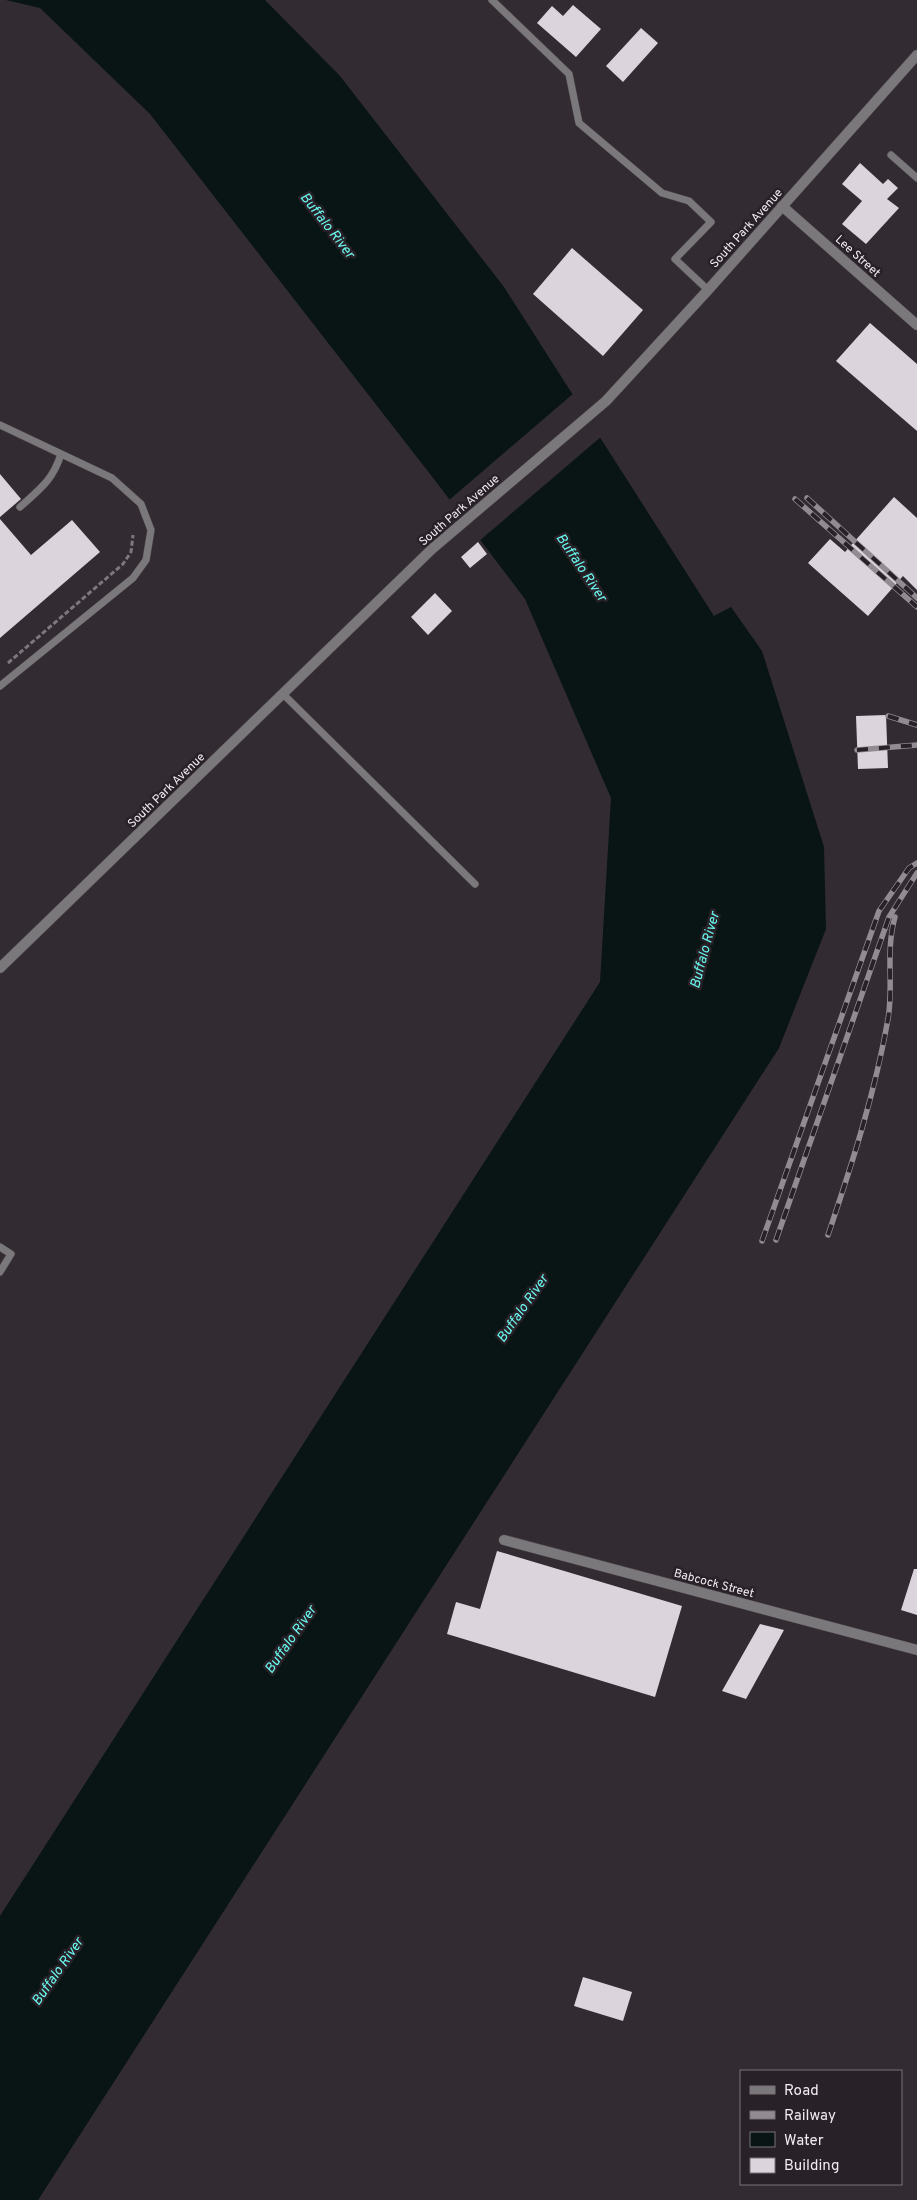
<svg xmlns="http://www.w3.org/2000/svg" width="917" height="2200" viewBox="0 0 917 2200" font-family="Overpass,sans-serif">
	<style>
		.water { fill: #081514 }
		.pier { fill: #322b32 }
		.building { fill: #dcd4dc }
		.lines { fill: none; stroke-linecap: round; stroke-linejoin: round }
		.service-casing { stroke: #4d464d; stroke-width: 8 }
		.minor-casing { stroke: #4d464d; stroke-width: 11 }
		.tertiary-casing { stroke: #4d464d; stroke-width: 11 }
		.path { stroke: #7d787d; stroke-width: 3; stroke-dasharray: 5 2.5; stroke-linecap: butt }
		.service { stroke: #7b787b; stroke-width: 7 }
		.minor { stroke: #7b787b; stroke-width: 10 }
		.tertiary { stroke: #7b787b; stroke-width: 10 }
		.rail-casing { stroke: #928c92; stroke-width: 5.5 }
		.rail { stroke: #282128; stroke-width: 4; stroke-dasharray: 11; stroke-linecap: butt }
		.labels { text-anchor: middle; stroke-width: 5; stroke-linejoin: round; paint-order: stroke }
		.street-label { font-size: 12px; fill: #f0ecf0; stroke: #282128 }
		.water-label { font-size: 14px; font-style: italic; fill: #69fbf1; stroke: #282128 }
	</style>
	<rect width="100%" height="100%" fill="#322b32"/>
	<path class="water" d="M 6,0 L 265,0 L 340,76 L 504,287 L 714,616 L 731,607 L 762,651 L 824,847 L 826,929 L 779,1048 L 38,2200 L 0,2200 L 0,1916 L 600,982 L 611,798 L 525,599 L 437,483 L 150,114 L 40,8 Z"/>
	<path class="pier" d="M 574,393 L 602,436 L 478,542 L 448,501 Z"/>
	<path class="building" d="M 573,5 L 601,29 L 576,57 L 537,23 L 552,6 L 563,16 Z
		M 641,28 L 658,43 L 623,82 L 606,66 Z
		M 860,163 L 883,184 L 888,179 L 898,188 L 887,199 L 899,208 L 866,244 L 842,224 L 862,201 L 842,184 Z
		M 572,248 L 643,310 L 603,356 L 533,294 Z
		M 870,323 L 917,364 L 917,431 L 836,361 Z
		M 0,474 L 21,499 L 0,517 Z
		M 894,497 L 917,518 L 917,590 L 903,576 L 868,616 L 808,563 L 830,539 L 845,552 Z
		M 0,519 L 31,555 L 72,520 L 100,552 L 0,638 Z
		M 478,542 L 487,554 L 470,568 L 461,557 Z
		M 435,593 L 452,611 L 428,635 L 411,617 Z
		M 886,715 L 888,768 L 858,769 L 856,716 Z
		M 497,1551 L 682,1606 L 655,1697 L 447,1634 L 456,1602 L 480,1609 Z
		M 914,1569 L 917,1569 L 917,1615 L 901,1610 Z
		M 760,1624 L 784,1630 L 746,1699 L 722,1691 Z
		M 583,1977 L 632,1992 L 623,2021 L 574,2006 Z"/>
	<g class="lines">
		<g class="service-casing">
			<path id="service" d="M 492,0 L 569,74 L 579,123 L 662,193 L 689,201 L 711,222 L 675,259 L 708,290
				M 891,155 L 917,178
				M 0,425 L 112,478 L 141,504 L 151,530 L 146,560 L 133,578 L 0,686
				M 20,507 C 40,489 53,480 61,454
				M 283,694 L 475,884
				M 0,1247 L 11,1254 L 0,1272"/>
		</g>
		<g class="minor-casing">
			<path id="minor" d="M 782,206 L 917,325
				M 504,1540 L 917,1650"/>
		</g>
		<g class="tertiary-casing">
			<path id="tertiary" d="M 0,968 L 432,549 L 606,401 L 708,290 L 917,55"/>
		</g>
		<path class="path" d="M 8,663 L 123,564 L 131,552 L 133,535"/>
		<use href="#service" class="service"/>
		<use href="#minor" class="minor"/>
		<use href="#tertiary" class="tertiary"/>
		<g class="rail-casing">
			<path id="rail" d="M 807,498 L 917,598
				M 795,499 L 917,607
				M 888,716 L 917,725
				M 857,750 L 917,745
				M 828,1235 C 852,1164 875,1093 888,1019 C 894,985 885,952 895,917
				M 776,1240 L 889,917 L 917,873
				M 762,1241 L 879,911 L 909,868 L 917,863"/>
		</g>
		<use href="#rail" class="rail"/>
	</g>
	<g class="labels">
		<g class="street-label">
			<text transform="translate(746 228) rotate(-48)" y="4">South Park Avenue</text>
			<text transform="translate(858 256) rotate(42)" y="4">Lee Street</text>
			<text transform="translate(459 510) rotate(-41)" y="4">South Park Avenue</text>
			<text transform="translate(166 790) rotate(-44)" y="4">South Park Avenue</text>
			<text transform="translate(714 1583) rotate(15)" y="4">Babcock Street</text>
		</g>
		<g class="water-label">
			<text transform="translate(328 225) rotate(52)" y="5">Buffalo River</text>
			<text transform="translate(582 567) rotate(56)" y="5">Buffalo River</text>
			<text transform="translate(704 950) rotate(-75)" y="5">Buffalo River</text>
			<text transform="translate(522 1308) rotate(-55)" y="5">Buffalo River</text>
			<text transform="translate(290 1639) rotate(-55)" y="5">Buffalo River</text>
			<text transform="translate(57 1971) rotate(-55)" y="5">Buffalo River</text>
		</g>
	</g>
	<rect x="740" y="2070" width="162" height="115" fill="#282128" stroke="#787278"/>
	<rect x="750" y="2086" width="25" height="8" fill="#7b787b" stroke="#787278"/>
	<text x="784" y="2095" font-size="15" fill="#f0ecf0">Road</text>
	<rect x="750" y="2111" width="25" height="8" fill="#928c92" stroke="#787278"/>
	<text x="784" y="2120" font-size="15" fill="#f0ecf0">Railway</text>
	<rect x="750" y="2132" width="25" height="15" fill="#081514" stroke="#787278"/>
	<text x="784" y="2145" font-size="15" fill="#f0ecf0">Water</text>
	<rect x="750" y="2158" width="25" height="15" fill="#dcd4dc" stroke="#787278"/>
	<text x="784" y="2170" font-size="15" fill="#f0ecf0">Building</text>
</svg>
